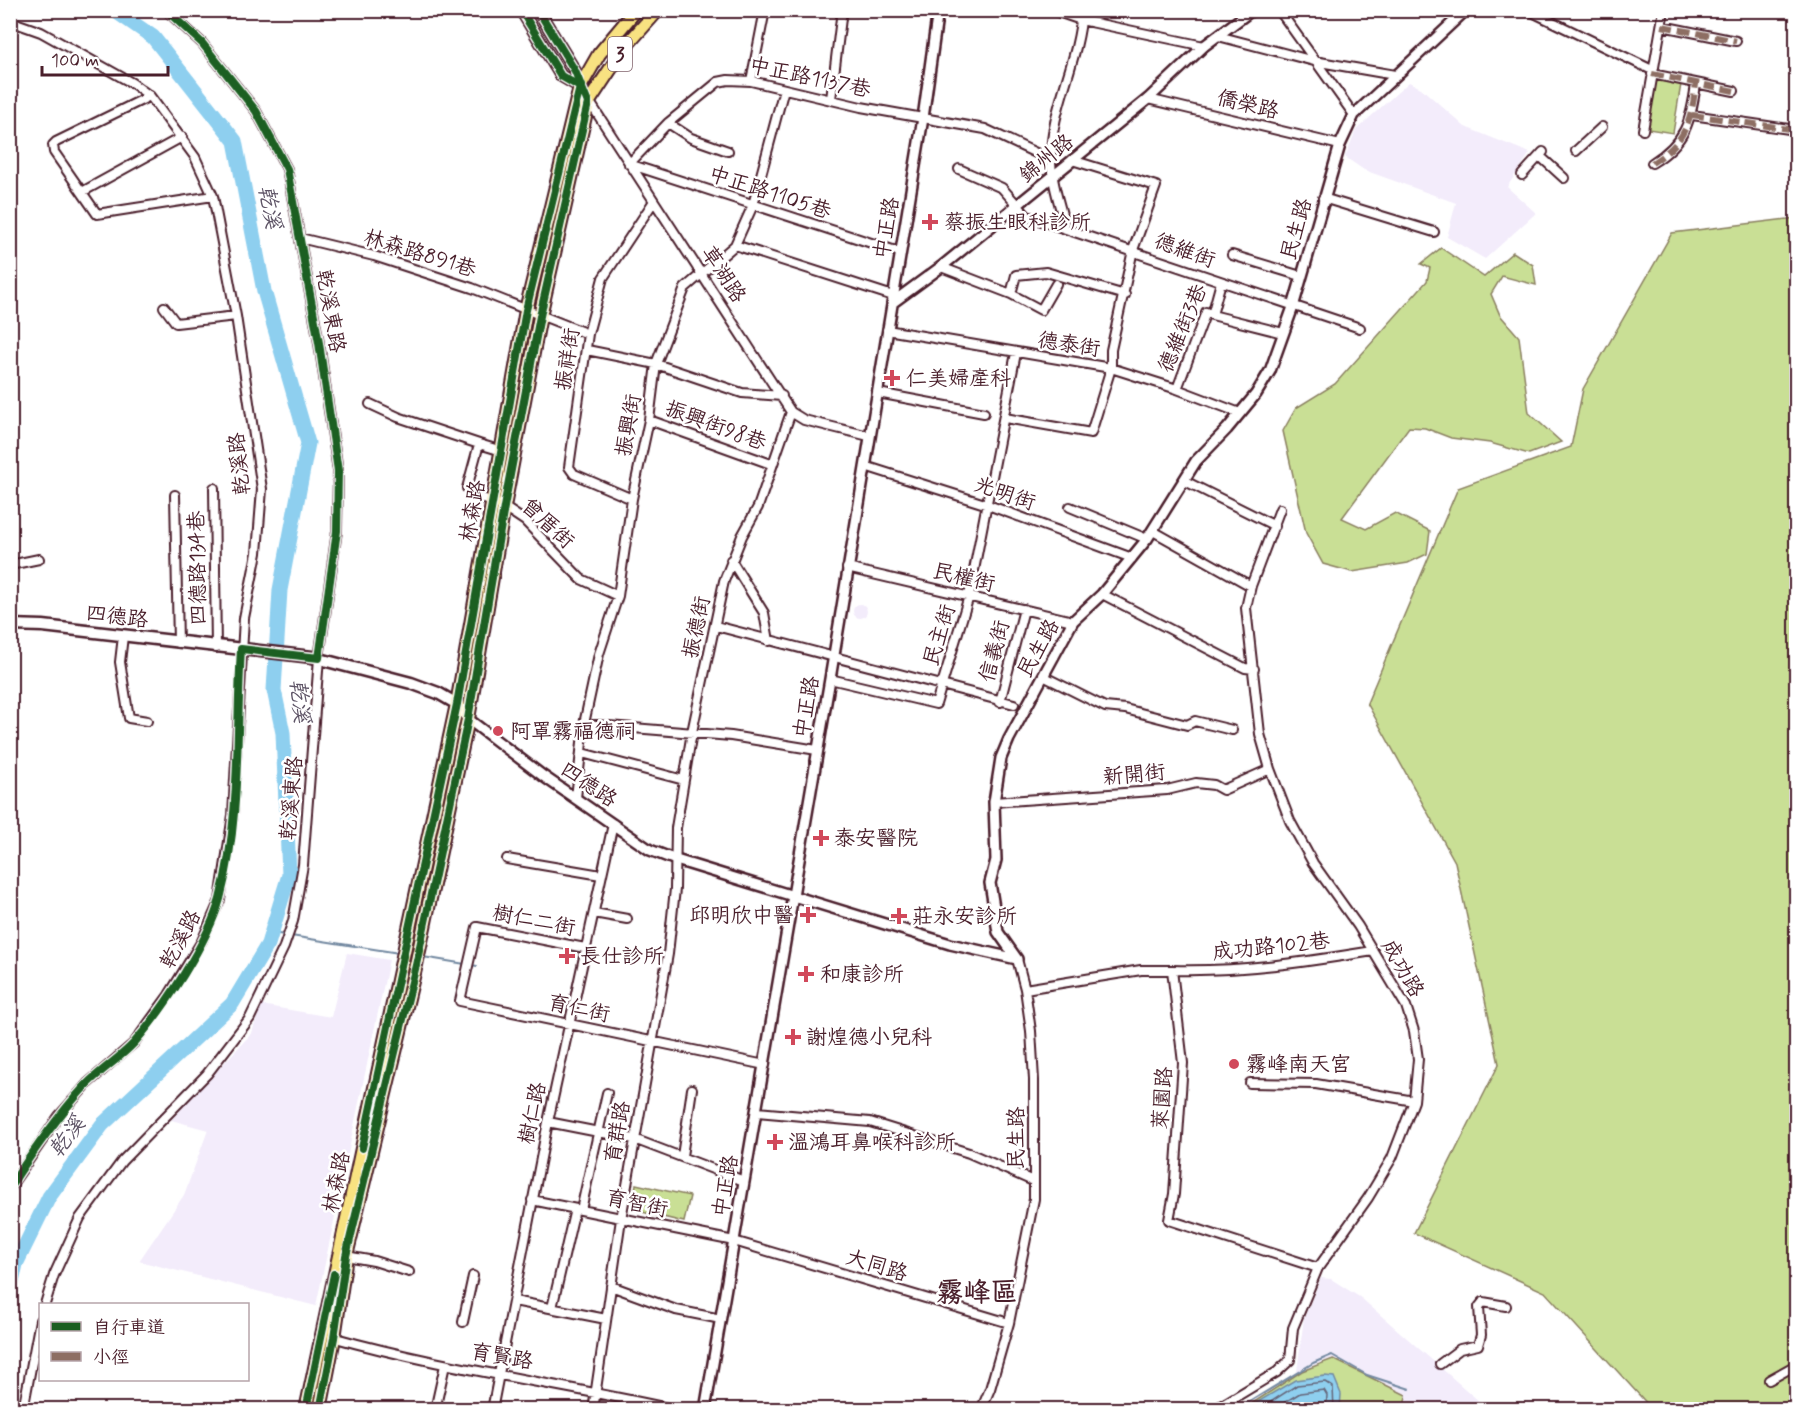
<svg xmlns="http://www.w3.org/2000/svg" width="1807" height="1420" viewBox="0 0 1807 1420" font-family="Mynerve,'LXGW WenKai TC',sans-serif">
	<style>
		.built { fill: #f3ecfb }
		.green { fill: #c9df95; stroke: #8a7f60; stroke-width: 1.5 }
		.water { fill: #8ecfef; stroke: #7389a1; stroke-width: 1.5 }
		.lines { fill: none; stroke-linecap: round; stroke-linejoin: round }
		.shore { stroke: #656579; stroke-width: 1.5 }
		.stream { stroke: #7389a1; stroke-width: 2 }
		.river { stroke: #8ecfef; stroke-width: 15 }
		.minor-casing { stroke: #4a1f2b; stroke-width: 12 }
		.tertiary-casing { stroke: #4a1f2b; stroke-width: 14 }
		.secondary-casing { stroke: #4a1f2b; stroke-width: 15 }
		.primary-casing { stroke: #4a1f2b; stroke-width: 16 }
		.minor { stroke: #fff; stroke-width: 8 }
		.tertiary { stroke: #fff; stroke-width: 9 }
		.secondary { stroke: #fff; stroke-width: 10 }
		.primary { stroke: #f8e281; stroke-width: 12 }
		.quiet { stroke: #8d6e63; stroke-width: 6; stroke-dasharray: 12 6; stroke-linecap: butt }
		.cycleway-casing { stroke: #fff; stroke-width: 11 }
		.cycleway { stroke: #1b5e20; stroke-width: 8 }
		.poi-dot { fill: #d1495b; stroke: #fff; stroke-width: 2 }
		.labels { text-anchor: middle; stroke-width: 5; stroke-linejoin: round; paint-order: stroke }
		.shield { fill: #fff; stroke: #80626b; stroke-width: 1.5 }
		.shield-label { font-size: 20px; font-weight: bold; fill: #4a1f2b }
		.street-label { font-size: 21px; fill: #4a1f2b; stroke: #fff }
		.poi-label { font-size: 21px; fill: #4a1f2b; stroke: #fff; text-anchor: start }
		.water-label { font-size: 22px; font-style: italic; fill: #5e5466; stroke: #fff }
		.district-label { font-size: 27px; font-weight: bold; fill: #4a1f2b; stroke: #fff }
	</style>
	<rect width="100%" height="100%" fill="#fff"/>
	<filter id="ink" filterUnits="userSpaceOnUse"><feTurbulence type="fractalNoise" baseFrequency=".0167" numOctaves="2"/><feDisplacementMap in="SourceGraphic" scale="12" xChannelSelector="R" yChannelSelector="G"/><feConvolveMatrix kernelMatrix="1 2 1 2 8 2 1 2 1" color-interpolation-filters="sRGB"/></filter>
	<g filter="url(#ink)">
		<path class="built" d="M 1409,82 L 1421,88 L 1465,127 L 1530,153 L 1507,187 L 1536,213 L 1485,259 L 1447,237 L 1456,203 L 1364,170 L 1345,157 L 1356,130 Z
			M853 611a7 7 0 1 1 14 0a7 7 0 1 1-14 0Z
			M 347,953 L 389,960 L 316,1306 L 139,1261 L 184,1195 L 208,1130 L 171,1120 L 252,1033 L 261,1005 L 331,1017 Z
			M 1321,1278 L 1331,1279 L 1361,1298 L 1488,1409 L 1240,1410 L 1297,1371 L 1304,1318 Z"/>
		<path class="green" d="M 1656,80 L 1681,84 L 1673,133 L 1648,129 Z
			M 1796,218 L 1796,1409 L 1652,1409 L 1545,1292 L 1414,1233 L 1499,1064 L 1455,862 L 1367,703 L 1458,488 L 1571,447 L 1583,389 L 1672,233 Z
			M 1441,248 L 1484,277 L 1513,252 L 1533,265 L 1536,285 L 1502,276 L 1491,294 L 1500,315 L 1519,337 L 1529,413 L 1561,442 L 1529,454 L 1490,443 L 1451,438 L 1425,428 L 1409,427 L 1342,518 L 1366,529 L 1395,513 L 1430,531 L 1427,554 L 1408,563 L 1352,572 L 1323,564 L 1306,533 L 1283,431 L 1296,408 L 1335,384 L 1427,281 L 1430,268 L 1421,264 Z
			M 636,1184 L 690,1196 L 684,1222 L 638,1211 L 633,1204 Z
			M 1333,1359 L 1406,1395 L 1404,1409 L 1242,1410 L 1302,1371 Z"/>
		<path class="water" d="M 1325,1376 L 1334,1377 L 1341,1394 L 1340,1409 L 1246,1409 L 1295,1380 Z"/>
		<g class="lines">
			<path class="shore" d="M 1258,1410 L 1297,1385 L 1325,1382 L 1333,1387 L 1334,1410
				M 1272,1410 L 1300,1393 L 1324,1390 L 1327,1395 L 1326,1410"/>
			<path class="stream" d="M 272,933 L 399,953
				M 423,957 L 477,966
				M 1236,1410 L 1313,1363 L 1332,1355 L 1367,1375 L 1410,1389"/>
			<path class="river" d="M 10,1291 L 16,1264 L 49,1197 L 102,1125 L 232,1004 L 268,944 L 289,875 L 283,733 L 274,690 L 280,590 L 308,443 L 264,291 L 235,141 L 153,37 L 114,10"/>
			<g class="minor-casing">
				<path id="minor" d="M 1052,10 L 1081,20 L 1204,46
					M 1279,10 L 1354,115
					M 1528,10 L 1652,70
					M 10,21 L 41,32 L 132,83 L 150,96 L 195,157 L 213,196 L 236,316 L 262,489 L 257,553 L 244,618 L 233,815 L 220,900 L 202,941 L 169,995 L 134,1043 L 88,1083 L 59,1116 L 10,1187
					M 1662,26 L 1736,41
					M 1218,36 L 1314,61 L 1395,75
					M 1652,74 L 1734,91
					M 751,81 L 765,10
					M 580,87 L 791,412 L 804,420 L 869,436
					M 150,96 L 56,142 L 53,145 L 54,152 L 97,214 L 213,196
					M 831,99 L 842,10
					M 1148,99 L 1340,145
					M 1692,115 L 1796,130
					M 668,123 L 691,138 L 728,151
					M 1643,130 L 1664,10
					M 1576,151 L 1602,127
					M 1541,157 L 1564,178
					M 1652,163 C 1686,142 1691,121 1696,84
					M 959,169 L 1002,188 L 1027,216 L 1360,328
					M 1522,175 L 1543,152
					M 82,192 L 182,137
					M 1323,198 L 1434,232
					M 1065,228 C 1061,206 1051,183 1051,160 C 1050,109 1079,62 1082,10
					M 300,238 L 374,256 L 472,288 L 588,334
					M 735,245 L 893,296
					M 899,252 L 629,164 L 668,123 L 718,82 L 728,80 L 751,81 L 861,107 L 985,129 L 1051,160
					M 1232,255 L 1301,276
					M 941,267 L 1011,294 L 1041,310 L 1056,284
					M 1011,294 L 1016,275 L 1046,272 L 1125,295
					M 164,307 L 176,323 L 236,316
					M 1212,315 L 1283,333
					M 887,330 L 1111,368 L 1177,389 L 1240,413
					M 587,350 L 656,364 L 742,393 L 782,396
					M 1177,389 L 1206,312 L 1212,315 L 1221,282
					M 878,393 L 984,413
					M 370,404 L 398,417 L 479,444 L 467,488 L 475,495 L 504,507 L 525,521 L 581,579 L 618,596
					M 1005,418 L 1091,433 L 1111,368 L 1111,350 L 1133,250 L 1156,186 L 1072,160
					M 649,420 L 771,464
					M 479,444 L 502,451
					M 865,466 L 988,505 L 1132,558
					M 1185,481 L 1275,526
					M 214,488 L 216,648
					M 175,495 L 178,643
					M 632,499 L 574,474 L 569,467 L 588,334 L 603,278 L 654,201
					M 10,507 L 11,508
					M 1070,507 L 1147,539
					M 1153,531 L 1251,586
					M 731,560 L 764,613 L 769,641
					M 10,565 L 39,559
					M 847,568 L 1073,621
					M 1102,594 L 1245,668 L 1254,669
					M 716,626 L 1014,704
					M 123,636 L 120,662 L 129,718 L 147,721
					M 1043,676 L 1105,707 L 1125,709 L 1187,725 L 1195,721 L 1232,730
					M 830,679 L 936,704 L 969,596 L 1016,353
					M 1000,702 L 1024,609
					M 584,724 L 731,736 L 817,750
					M 582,753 L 684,780
					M 576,798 L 584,724 L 599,654 L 618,596 L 632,499 L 649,420 L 656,364 L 685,288 L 735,245 L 753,205 L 784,89
					M 994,802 L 1167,790 L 1196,783 L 1214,785 L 1223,790 L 1270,769
					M 507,859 L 601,875
					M 594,913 L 627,919
					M 585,948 L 477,927 L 460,1001 L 765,1065
					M 1172,970 C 1240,972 1306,962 1373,951
					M 1025,989 L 1141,970 L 1172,970 L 1183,1063 L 1174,1194 L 1169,1220 L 1318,1268
					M 1250,1083 L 1316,1084 L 1414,1101
					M 757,1112 L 870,1122 L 969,1153 L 1033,1181
					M 548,1122 L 634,1139 L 744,1181
					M 682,1156 L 692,1089
					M 532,1200 L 734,1241 L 1009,1323
					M 581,1210 L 607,1093
					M 346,1256 L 374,1261 L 409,1272
					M 611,1286 L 676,1310 L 721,1319
					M 514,1301 L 606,1319
					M 45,1304 L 54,1275 L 80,1218 L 122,1161 L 207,1074 L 250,1018 L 284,947 L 293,921 L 303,865 L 319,658 L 337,531 L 338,471 L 319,343 L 287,169 L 256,111 L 202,43 L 166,10
					M 552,1308 L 575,1209
					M 463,1322 L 473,1276
					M 332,1337 C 445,1369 562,1384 677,1410
					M 1440,1364 L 1460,1349 L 1478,1345 L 1481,1335 L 1479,1307 L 1483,1302 L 1506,1306
					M 1769,1380 L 1796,1365
					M 23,1410 L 40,1320
					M 435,1410 L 445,1365
					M 492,1410 L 548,1122 L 613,824
					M 593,1410 L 621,1219 L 668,954 L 675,889 L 676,828 L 692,732 L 724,581 L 742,536 L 758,507 L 791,412
					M 981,1410 L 990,1389 L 1009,1323 L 1034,1199 L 1034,1080 L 1031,1031 L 1025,989 L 1017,959
					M 1214,1410 L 1277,1372 L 1290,1360 L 1293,1328 L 1318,1268 L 1368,1198 L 1392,1158 L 1414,1101 L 1418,1059 L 1414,1031 L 1406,1006 L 1358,926 L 1313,863 L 1290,821 L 1270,769 L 1260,734 L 1246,608 L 1251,586 L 1280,509"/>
			</g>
			<g class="tertiary-casing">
				<path id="tertiary" d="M 521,10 L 561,76 L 580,87
					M 538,10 L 575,71 L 580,87
					M 892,303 L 941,267 L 1148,99 L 1204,46 L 1252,10
					M 468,719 L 543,776 L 650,850 L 676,860 L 950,944 L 1017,959
					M 1017,959 L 998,932 L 990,883 L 996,860 L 994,802 L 1001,758 L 1009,739 L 1073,621 L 1102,594 L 1147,539 L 1196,461 L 1227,429 L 1256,394 L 1270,371 L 1293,307 L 1340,145 L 1354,115 L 1466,10
					M 705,1410 L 830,679 L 923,118 L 938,10"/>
			</g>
			<g class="secondary-casing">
				<path id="secondary" d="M 10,625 L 43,626 L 312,657 L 411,683 L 438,693 L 457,704 L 468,719"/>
			</g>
			<g class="primary-casing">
				<path id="primary" d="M 306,1410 L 457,704 L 526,310 L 580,87 L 599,54 L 636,10
					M 320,1410 L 334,1338 L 346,1256 L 416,965 L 468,719 L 504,507 L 540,316 L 588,103 L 625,47 L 658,10"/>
			</g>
			<use href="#minor" class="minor"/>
			<use href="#tertiary" class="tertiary"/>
			<use href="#secondary" class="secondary"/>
			<use href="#primary" class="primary"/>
			<path class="quiet" d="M 1662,26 L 1736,41
				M 1652,74 L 1734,91
				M 1692,115 L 1796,130
				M 1652,163 C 1686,142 1691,121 1696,84"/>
			<g class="cycleway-casing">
				<path id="cycleway" d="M 521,10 L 561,76 L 580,87
					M 362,1148 L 457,704 L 526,310 L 580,87
					M 10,1187 C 33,1151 57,1117 86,1085 C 101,1070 120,1058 134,1043 C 164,1009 208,942 220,899 C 241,819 236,731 241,649 L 319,658 L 337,531 L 338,471 L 319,343 L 287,169 L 256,111 L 202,43 L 166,10
					M 306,1410 L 334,1274
					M 320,1410 L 334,1338 L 346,1256 L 416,965 L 468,719 L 504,507 L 540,316 L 588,103 L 575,71 L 538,10"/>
			</g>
			<use href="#cycleway" class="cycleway"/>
		</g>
	</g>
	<g class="poi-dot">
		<path d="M927 213h6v6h6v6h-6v6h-6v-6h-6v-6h6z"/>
		<path d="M889 369h6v6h6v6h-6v6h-6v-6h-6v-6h6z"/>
		<circle cx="498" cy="731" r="6"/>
		<path d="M818 829h6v6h6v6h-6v6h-6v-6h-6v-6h6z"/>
		<path d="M805 906h6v6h6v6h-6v6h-6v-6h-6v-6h6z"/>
		<path d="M896 907h6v6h6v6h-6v6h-6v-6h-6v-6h6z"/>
		<path d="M564 947h6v6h6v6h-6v6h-6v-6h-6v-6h6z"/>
		<path d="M803 965h6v6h6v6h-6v6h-6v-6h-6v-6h6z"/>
		<path d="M790 1028h6v6h6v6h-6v6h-6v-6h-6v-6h6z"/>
		<circle cx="1234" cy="1064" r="6"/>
		<path d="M772 1133h6v6h6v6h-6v6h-6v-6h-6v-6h6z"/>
	</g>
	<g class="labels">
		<rect class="shield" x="608" y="37" width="24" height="34" rx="4.5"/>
		<g class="shield-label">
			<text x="620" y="61">3</text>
		</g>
		<g class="street-label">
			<text transform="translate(810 77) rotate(12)" y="7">中正路1137巷</text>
			<text transform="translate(1248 104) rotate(14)" y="7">僑榮路</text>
			<text transform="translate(1046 158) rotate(-39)" y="7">錦州路</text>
			<text transform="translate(770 192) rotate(18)" y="7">中正路1105巷</text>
			<text transform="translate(886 228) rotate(-80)" y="7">中正路</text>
			<text transform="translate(1296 229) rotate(-74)" y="7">民生路</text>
			<text transform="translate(1185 250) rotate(20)" y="7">德維街</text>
			<text transform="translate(420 253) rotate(17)" y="7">林森路891巷</text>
			<text transform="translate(724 274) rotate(57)" y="7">草湖路</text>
			<text transform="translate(331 311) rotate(80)" y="7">乾溪東路</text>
			<text transform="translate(1182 328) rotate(-67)" y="7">德維街3巷</text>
			<text transform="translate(1069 344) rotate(9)" y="7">德泰街</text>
			<text transform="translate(567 359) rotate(-81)" y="7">振祥街</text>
			<text transform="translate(628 425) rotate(-80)" y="7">振興街</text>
			<text transform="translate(716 425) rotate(20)" y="7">振興街98巷</text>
			<text transform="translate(239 464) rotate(-96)" y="7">乾溪路</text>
			<text transform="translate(1005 493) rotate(19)" y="7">光明街</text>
			<text transform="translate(472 511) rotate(-80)" y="7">林森路</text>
			<text transform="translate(548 523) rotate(43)" y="7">曾厝街</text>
			<text transform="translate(197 568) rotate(-91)" y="7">四德路134巷</text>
			<text transform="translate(964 577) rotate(13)" y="7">民權街</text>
			<text transform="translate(117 616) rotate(7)" y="7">四德路</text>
			<text transform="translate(696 627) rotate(-78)" y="7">振德街</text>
			<text transform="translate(939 635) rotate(-73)" y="7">民主街</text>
			<text transform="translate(1038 648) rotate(-61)" y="7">民生路</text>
			<text transform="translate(994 651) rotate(-75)" y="7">信義街</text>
			<text transform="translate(806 707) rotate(-80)" y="7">中正路</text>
			<text transform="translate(1134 774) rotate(-5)" y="7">新開街</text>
			<text transform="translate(589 784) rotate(34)" y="7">四德路</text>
			<text transform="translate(291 798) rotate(-85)" y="7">乾溪東路</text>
			<text transform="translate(534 920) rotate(11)" y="7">樹仁二街</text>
			<text transform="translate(180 939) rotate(-62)" y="7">乾溪路</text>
			<text transform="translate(1271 946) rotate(-6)" y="7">成功路102巷</text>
			<text transform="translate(1403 968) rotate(60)" y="7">成功路</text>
			<text transform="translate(579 1008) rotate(12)" y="7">育仁街</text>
			<text transform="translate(1162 1098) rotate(-86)" y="7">萊園路</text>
			<text transform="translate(532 1113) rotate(-78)" y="7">樹仁路</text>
			<text transform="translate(617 1132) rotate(-80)" y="7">育群路</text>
			<text transform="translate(1016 1138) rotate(-90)" y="7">民生路</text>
			<text transform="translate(336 1182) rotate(-78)" y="7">林森路</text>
			<text transform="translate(725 1186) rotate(-80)" y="7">中正路</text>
			<text transform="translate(637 1203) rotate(12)" y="7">育智街</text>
			<text transform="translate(877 1265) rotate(17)" y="7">大同路</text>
			<text transform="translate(502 1356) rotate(10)" y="7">育賢路</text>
		</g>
		<g class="poi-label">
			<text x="944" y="229">蔡振生眼科診所</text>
			<text x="906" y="385">仁美婦產科</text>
			<text x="510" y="738">阿罩霧福德祠</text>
			<text x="834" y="845">泰安醫院</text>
			<text x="794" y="922" text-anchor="end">邱明欣中醫</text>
			<text x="912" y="923">莊永安診所</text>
			<text x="580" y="963">長仕診所</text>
			<text x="820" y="981">和康診所</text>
			<text x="806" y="1044">謝煌德小兒科</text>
			<text x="1246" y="1071">霧峰南天宮</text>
			<text x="788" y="1149">溫鴻耳鼻喉科診所</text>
		</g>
		<g class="water-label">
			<text transform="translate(271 207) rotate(79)" y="8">乾溪</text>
			<text transform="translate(301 701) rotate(83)" y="8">乾溪</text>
			<text transform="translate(66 1136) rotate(-53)" y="8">乾溪</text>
		</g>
		<g class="district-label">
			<text x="977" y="1301">霧峰區</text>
		</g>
	</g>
	<rect width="1807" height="1420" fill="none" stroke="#fff" stroke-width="36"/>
	<rect x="18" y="18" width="1771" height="1384" fill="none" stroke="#4a1f2b" stroke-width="2" filter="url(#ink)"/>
	<rect x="39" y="1303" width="210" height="78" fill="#ffffff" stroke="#b7a5aa" stroke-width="1.5"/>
	<rect x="51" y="1322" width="30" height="9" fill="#1b5e20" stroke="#b7a5aa" stroke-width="1.5"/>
	<text x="93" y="1333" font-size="18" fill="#4a1f2b">自行車道</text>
	<rect x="51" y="1352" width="30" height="9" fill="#8d6e63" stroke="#b7a5aa" stroke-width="1.5"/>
	<text x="93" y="1363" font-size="18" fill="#4a1f2b">小徑</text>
	<path d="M42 66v9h126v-9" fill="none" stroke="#4a1f2b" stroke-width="3"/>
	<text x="51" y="66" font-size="18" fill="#4a1f2b" stroke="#ffffff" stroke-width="4.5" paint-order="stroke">100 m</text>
</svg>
